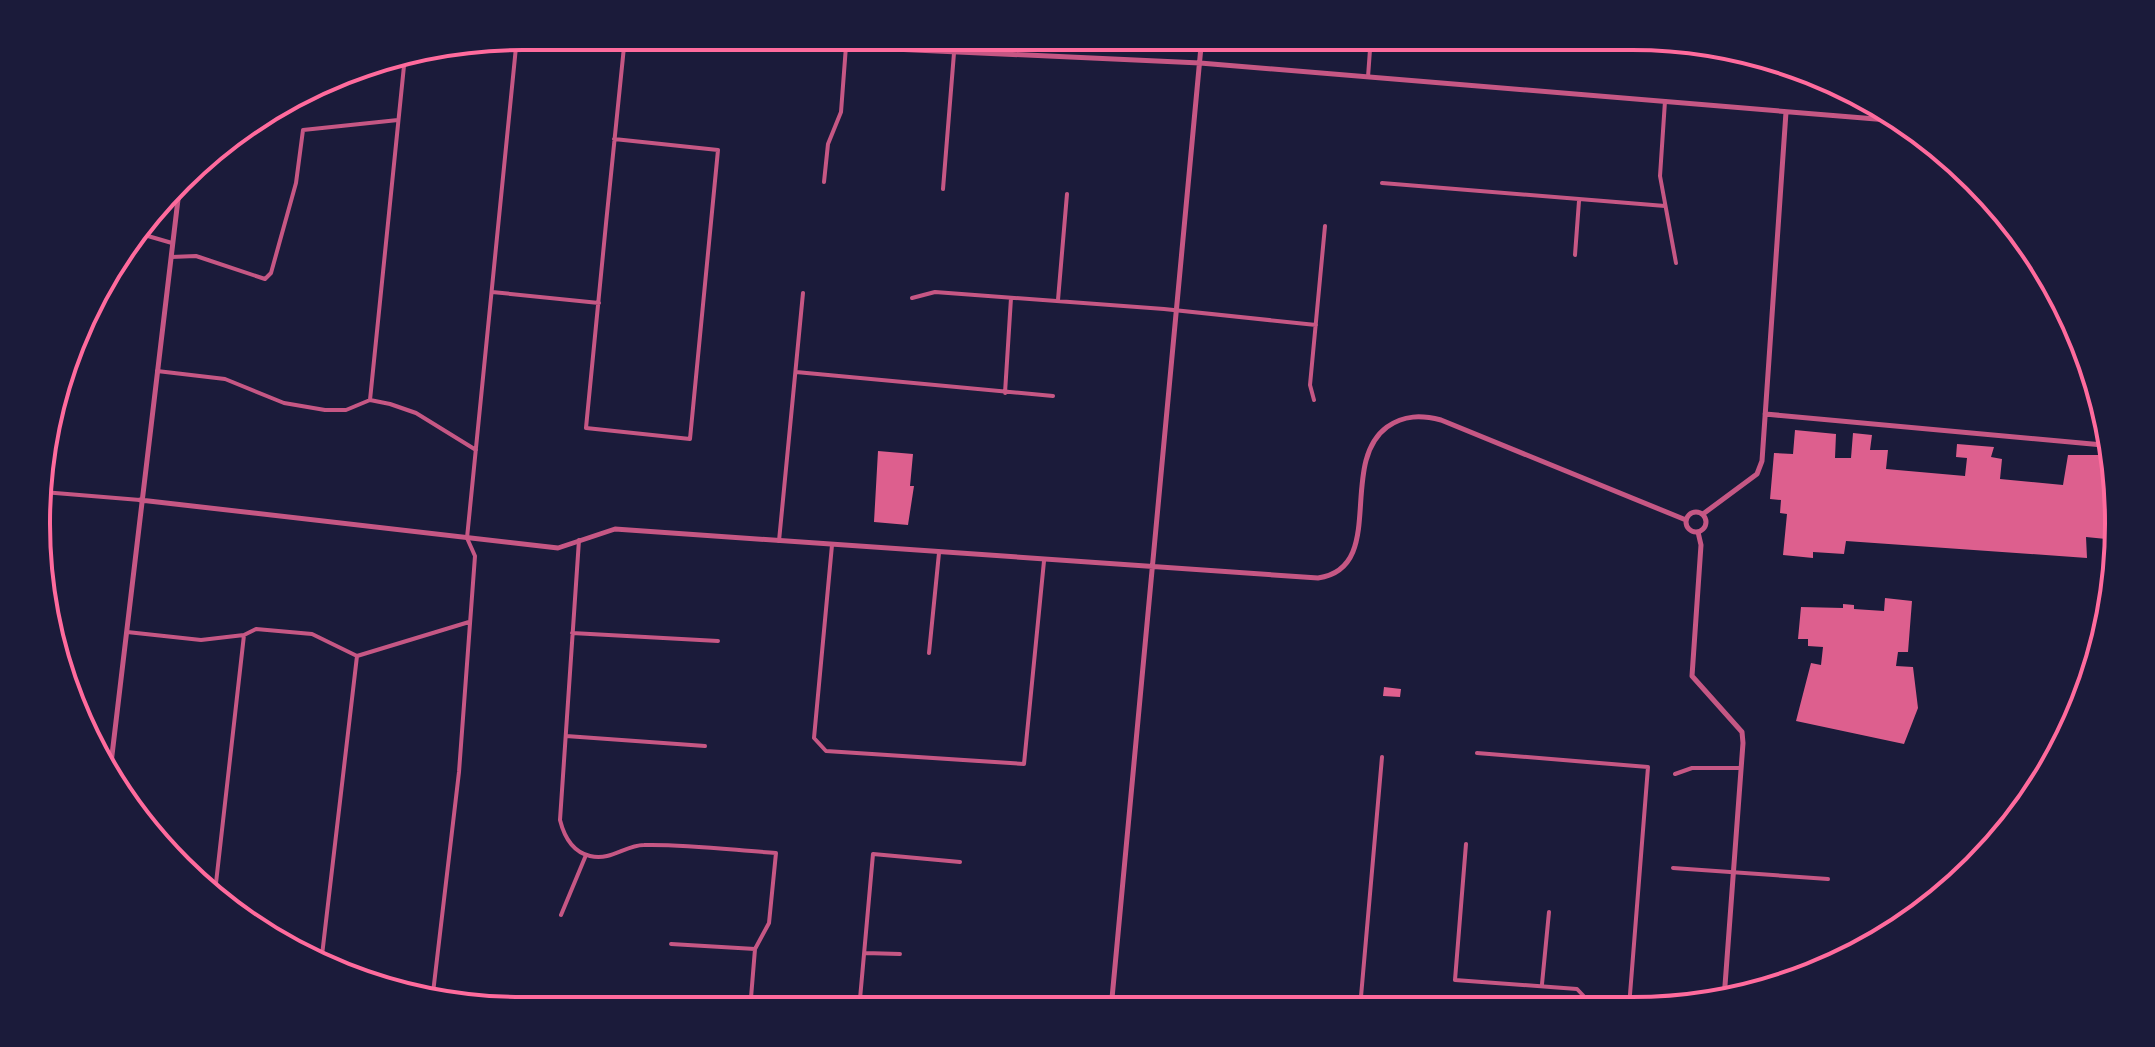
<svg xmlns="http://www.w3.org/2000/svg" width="2155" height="1047" viewBox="0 0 2155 1047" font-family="'Times New Roman',serif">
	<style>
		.building { fill: #dd5f8e }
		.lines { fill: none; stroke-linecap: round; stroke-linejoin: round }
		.minor { stroke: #c65784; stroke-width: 4 }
		.tertiary { stroke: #c65784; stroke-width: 5 }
		.rim { fill: none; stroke: #ff6b9d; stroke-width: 4 }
	</style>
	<rect width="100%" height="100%" fill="#1b1b3a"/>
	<path class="building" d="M 1795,430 L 1836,434 L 1835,458 L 1851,458 L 1853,433 L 1872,435 L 1870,450 L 1888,450 L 1886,469 L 1965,476 L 1967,458 L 1956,457 L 1957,444 L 1994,447 L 1991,457 L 2002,459 L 2000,479 L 2063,485 L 2068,455 L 2105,455 L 2119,524 L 2116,540 L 2086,537 L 2087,558 L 1846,541 L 1844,554 L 1813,552 L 1813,558 L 1783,555 L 1787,514 L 1780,513 L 1781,500 L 1770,499 L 1774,453 L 1793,454 Z
		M 878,451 L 913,454 L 910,486 L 914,486 L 908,525 L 874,522 Z
		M 1885,598 L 1912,601 L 1908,652 L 1898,652 L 1896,666 L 1913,667 L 1918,708 L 1904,744 L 1796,721 L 1811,663 L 1821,665 L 1823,647 L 1808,646 L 1808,639 L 1798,639 L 1801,607 L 1843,608 L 1843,604 L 1854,605 L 1854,609 L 1884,611 Z
		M 1384,687 L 1401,689 L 1400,697 L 1383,696 Z"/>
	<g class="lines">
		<path class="minor" d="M 1368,77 L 1371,36
			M 1665,101 L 1660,176 L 1676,263
			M 614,139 L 718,150 L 690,439 L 586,428 C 599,298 611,167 625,37
			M 824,182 L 828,144 L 841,112 L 846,46
			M 1382,183 L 1665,206
			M 943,189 L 954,53
			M 141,234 L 172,243
			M 1575,255 L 1579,201
			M 171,257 L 196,256 L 265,279 L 271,273 L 296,183 L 303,130 L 398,120
			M 492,292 L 599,303
			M 912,298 L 935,292 L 1164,309 L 1316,325
			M 1058,300 L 1067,194
			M 157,371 L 225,379 L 284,403 L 325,410 L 346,410 L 370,400 L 390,404 L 416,413 L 476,450
			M 796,372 L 1053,396
			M 1005,393 L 1011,298
			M 370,400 L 405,56
			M 1314,400 L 1310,385 L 1325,226
			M 43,492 L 140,500
			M 579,540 L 560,820 C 564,836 573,852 590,856 C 612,861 625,845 644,845 C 688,844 732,850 776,853 L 769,923 L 755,949 L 750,1010
			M 779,541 L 803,293
			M 832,545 L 814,738 L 826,751 L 1024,764 L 1044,561
			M 127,632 L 201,640 L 244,635 L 256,629 L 312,634 L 357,656 L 469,622
			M 572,633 L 718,641
			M 929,653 L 939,553
			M 566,736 L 705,746
			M 1477,753 L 1648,767 L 1629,1007
			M 1675,774 L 1692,768 L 1740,768
			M 1466,844 L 1455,980 L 1577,989 L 1594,1007
			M 1673,868 L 1828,879
			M 215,892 L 244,635
			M 561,915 L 586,855
			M 671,944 L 755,949
			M 865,953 L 900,954
			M 321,964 L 357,656
			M 1542,984 L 1549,912
			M 433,993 L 459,772 L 475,556 L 467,538 L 517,37
			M 1360,1008 L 1382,757
			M 859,1010 L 873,854 L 960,862"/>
		<path class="tertiary" d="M 607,36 L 1200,63 L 1888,120
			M 1765,414 L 2103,445
			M 140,500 L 558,548 L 615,529 L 1318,578 C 1388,568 1337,464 1387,427 C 1404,415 1421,415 1441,420 L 1686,520
			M1686 522a10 10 0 1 1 20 0a10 10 0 1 1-20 0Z
			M 1703,514 L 1757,474 L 1762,461 L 1786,112
			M 1698,532 L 1701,545 L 1692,676 L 1742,732 L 1743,743 L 1724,999
			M 110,772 L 179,191
			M 1111,1009 L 1202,36"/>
	</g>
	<path d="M0 0H2155V1047H0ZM523 50H1632A473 473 0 0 1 2105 523V524A473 473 0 0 1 1632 997H523A473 473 0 0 1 50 524V523A473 473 0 0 1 523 50Z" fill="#1b1b3a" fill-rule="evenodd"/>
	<path class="rim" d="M523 50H1632A473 473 0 0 1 2105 523V524A473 473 0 0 1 1632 997H523A473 473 0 0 1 50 524V523A473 473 0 0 1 523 50Z"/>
</svg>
